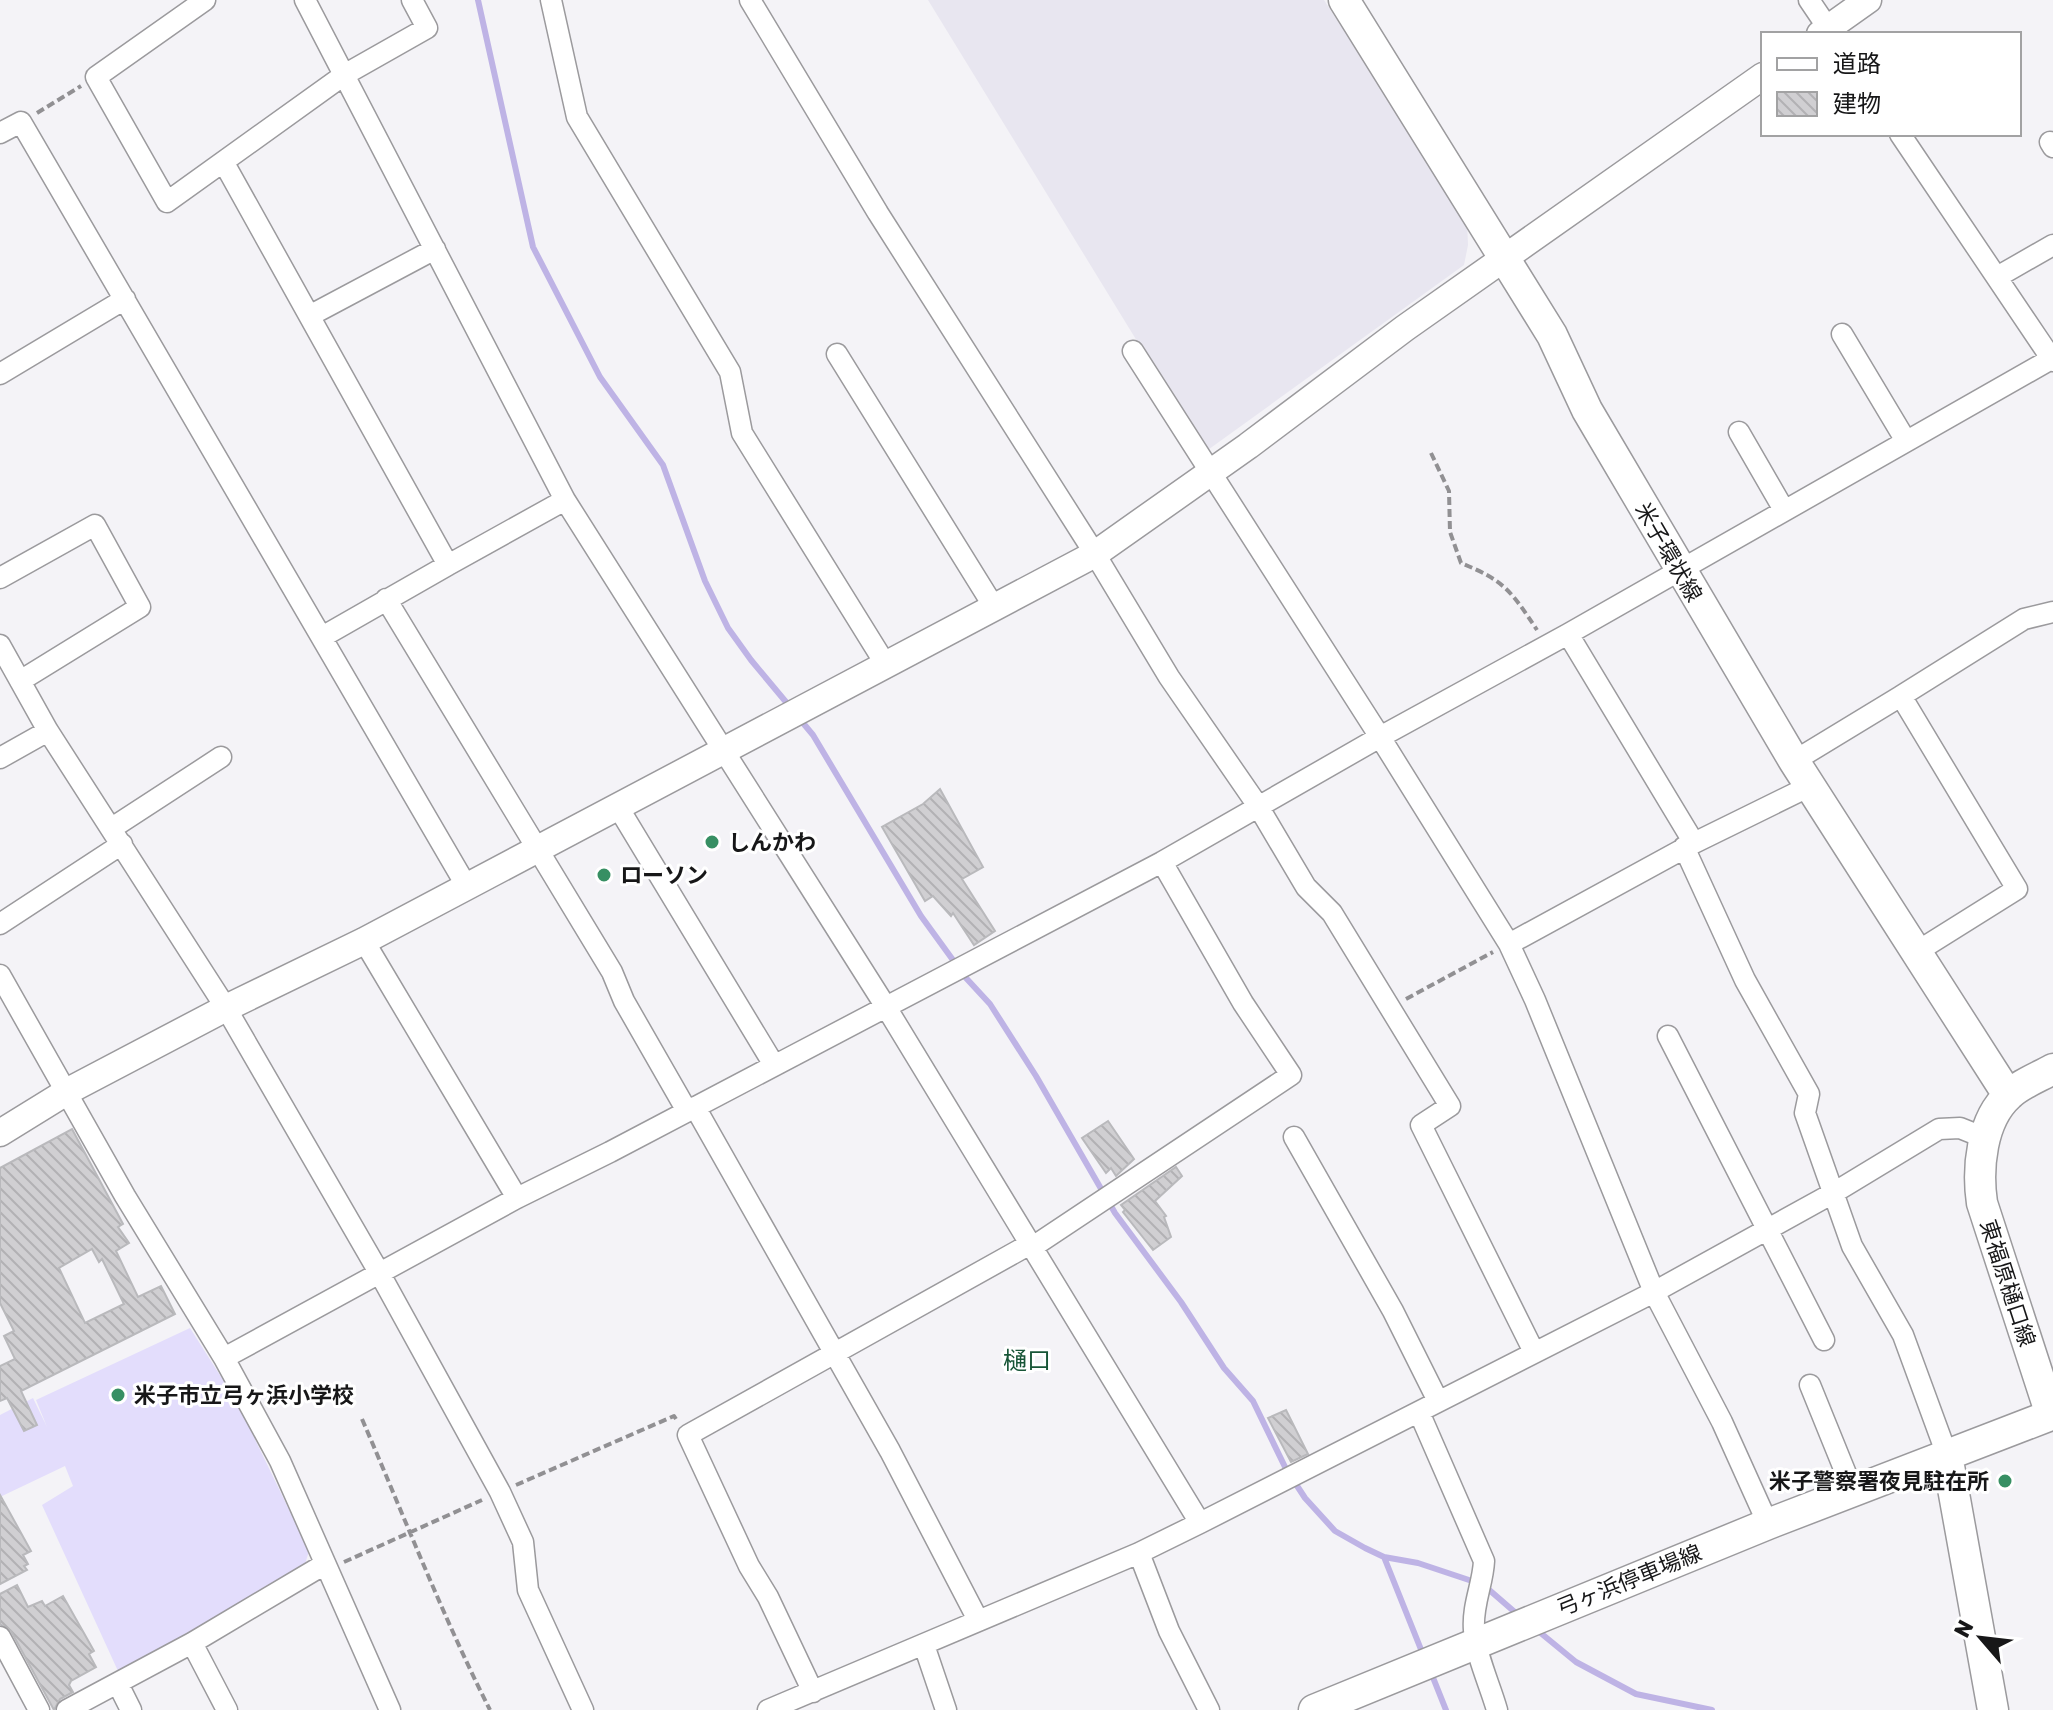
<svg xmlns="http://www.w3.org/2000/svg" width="2053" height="1710" viewBox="0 0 2053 1710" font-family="Rubik,'Noto Sans JP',sans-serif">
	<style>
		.built { fill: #e8e6f0 }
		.grass { fill: #e3ddfc }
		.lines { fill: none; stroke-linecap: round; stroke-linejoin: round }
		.stream { stroke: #beb3e5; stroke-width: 6 }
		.building { fill: url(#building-back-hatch); stroke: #b9b9bc; stroke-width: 2; fill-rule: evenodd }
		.minor-casing { stroke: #9b9a9d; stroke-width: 23 }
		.tertiary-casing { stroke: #9b9a9d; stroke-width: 29 }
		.secondary-casing { stroke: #9b9a9d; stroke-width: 33 }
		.path { stroke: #919093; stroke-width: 4; stroke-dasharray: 8 4; stroke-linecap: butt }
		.minor { stroke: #fff; stroke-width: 20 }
		.tertiary { stroke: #fff; stroke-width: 26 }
		.secondary { stroke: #fff; stroke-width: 30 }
		.poi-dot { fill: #378f63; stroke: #fff; stroke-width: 3 }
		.labels { text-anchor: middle; stroke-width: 6; stroke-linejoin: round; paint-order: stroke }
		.street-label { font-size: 22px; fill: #171718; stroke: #fff }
		.poi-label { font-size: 22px; font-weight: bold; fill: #171718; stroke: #fff; text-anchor: start }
		.neighbourhood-label { font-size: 24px; fill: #175537; stroke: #fff }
	</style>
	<defs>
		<pattern id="building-back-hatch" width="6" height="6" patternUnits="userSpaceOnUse" patternTransform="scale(2)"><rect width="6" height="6" fill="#d0cfd2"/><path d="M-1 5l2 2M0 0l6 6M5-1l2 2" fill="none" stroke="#b2b1b4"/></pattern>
	</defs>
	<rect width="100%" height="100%" fill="#f4f3f7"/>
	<path class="built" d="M 928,0 L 1324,0 L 1467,221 L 1468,245 L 1464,265 L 1205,452 Z"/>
	<path class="grass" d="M 190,1328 L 237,1402 L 309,1551 L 303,1571 L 118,1671 L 42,1505 L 73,1486 L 65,1466 L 0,1497 L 0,1415 L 33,1398 L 47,1427 L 36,1400 Z"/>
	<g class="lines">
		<path class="stream" d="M 478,0 L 533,247 L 600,377 L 663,465 L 705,581 L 728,628 L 751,660 L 791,708
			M 798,717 L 813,735 L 921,916 L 966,978 L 990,1004 L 1036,1076 L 1115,1213 L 1181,1302 L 1224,1368 L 1253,1401 L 1286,1469 L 1305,1498 L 1335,1531 L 1365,1548 L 1384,1557 L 1418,1563 L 1475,1582
			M 1384,1557 L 1422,1652
			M 1487,1588 L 1517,1614
			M 1537,1630 L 1576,1662 L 1636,1694 L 1712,1710
			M 1432,1675 L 1446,1710"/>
	</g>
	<path class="building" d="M 940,789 L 983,867 L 962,879 L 995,931 L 974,945 L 953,913 L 951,916 L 933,896 L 925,901 L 882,827 L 923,804 Z
		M 1108,1121 L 1134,1159 L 1116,1176 L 1111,1168 L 1106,1173 L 1082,1138 Z
		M 72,1129 L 123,1224 L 118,1227 L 129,1243 L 116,1251 L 138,1297 L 161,1286 L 175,1314 L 21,1391 L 37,1425 L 24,1431 L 7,1398 L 0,1401 L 0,1366 L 15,1359 L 4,1336 L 14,1331 L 0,1303 L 0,1168 ZM 92,1249 L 99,1262 L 102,1259 L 124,1304 L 85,1323 L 59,1268 Z
		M 1176,1167 L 1182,1176 L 1155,1201 L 1166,1216 L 1164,1217 L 1171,1237 L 1153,1250 L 1123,1212 L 1125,1210 L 1121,1205 Z
		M 1286,1410 L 1308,1454 L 1291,1462 L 1268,1418 Z
		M 0,1495 L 31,1551 L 23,1555 L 28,1564 L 24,1566 L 27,1570 L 0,1584 Z
		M 17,1585 L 28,1607 L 42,1601 L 45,1606 L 63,1596 L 94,1651 L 89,1654 L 96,1667 L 71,1681 L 69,1685 L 73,1692 L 60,1699 L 54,1710 L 11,1631 L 0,1624 L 0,1594 Z"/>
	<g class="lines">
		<g class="minor-casing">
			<path id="minor" d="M 205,0 L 96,77 L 167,202 L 344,75 L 427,28 L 412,0
				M 305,0 L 565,500 L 886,1007 L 1200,1523
				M 551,0 L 577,117 L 730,372 L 742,433 L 886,665
				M 750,0 L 878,213 L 1095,554 L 1169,677 L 1258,806 L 1306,887 L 1332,913 L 1450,1106 L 1421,1125 L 1534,1352
				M 1809,0 L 1832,34
				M 0,133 L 21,122 L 467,887
				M 1900,134 L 2053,361
				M 2050,142 L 2053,147
				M 224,163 L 448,565 L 565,500
				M 1997,277 L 2053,245
				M 311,315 L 435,249
				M 1842,334 L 1906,441
				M 1133,351 L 1380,737 L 1509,944 L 1535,1000 L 1654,1292 L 1722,1422 L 1768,1524
				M 837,354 L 994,607
				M 0,374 L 125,299
				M 1739,432 L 1784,510
				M 0,578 L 95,525 L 140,607 L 20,681
				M 386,599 L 612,972 L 624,1001 L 687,1111
				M 1568,634 L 1694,843 L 1810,786
				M 322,637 L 448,565
				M 0,645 L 48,731 L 226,1008 L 380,1274 L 500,1492 L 523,1542 L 528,1590 L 583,1710
				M 0,758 L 48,731
				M 1794,761 L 1901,696
				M 618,807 L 774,1065
				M 112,828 L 221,757
				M 1684,847 L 1745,980 L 1809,1094 L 1805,1113 L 1852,1246 L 1903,1335 L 1947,1455
				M 0,924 L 122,844
				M 364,941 L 517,1198
				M 1509,944 L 1694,843
				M 1918,951 L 2017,889 L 1901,696 L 2024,619 L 2053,612
				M 0,975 L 125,1196 L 224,1358 L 280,1461 L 390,1710
				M 1668,1036 L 1824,1340
				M 695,1107 L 890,1451 L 978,1620
				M 1294,1137 L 1393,1311 L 1438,1401
				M 1034,1246 L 1291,1075 L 1243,1003 L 1162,862
				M 224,1358 L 517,1198 L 610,1152 L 1162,862 L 1380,737 L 1568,634 L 2053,358
				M 1810,1385 L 1853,1491
				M 1419,1412 L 1484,1561 C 1483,1584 1472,1605 1474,1630 C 1476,1656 1490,1685 1497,1710
				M 1139,1553 L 1169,1631 L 1209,1710
				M 0,1637 L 39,1710
				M 192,1643 L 227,1710
				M 924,1645 L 946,1710
				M 118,1684 L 131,1710
				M 813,1692 L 768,1597 L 749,1566 L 688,1435 L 1032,1243
				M 67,1710 L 192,1643 L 325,1564
				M 768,1710 L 1139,1553 L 1200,1523 L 1654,1292 L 1835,1192 L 1939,1129 L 1960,1128 L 1985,1138"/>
		</g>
		<g class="tertiary-casing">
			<path id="tertiary" d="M 1820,34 L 1868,0
				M 0,1133 L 68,1091 L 226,1008 L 364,941 L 1095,554 L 1248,446 L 1405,328 L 1763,76"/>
		</g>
		<g class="secondary-casing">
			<path id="secondary" d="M 1344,0 L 1552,335 L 1587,410 L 1794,761 L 2008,1095
				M 1947,1455 L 1993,1710
				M 1314,1710 L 1768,1524 L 2051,1415 L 1982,1203 C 1977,1169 1981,1120 2009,1095 C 2020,1084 2039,1077 2053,1069"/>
		</g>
		<path class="path" d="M 37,113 L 81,86
			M 1431,453 L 1449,491 L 1450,532 L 1461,563 C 1505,581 1511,591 1537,630
			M 1406,999 L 1493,952
			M 362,1419 C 404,1516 442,1615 490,1710
			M 516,1485 L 674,1416 L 678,1422
			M 344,1562 L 482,1500"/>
		<use href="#minor" class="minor"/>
		<use href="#tertiary" class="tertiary"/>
		<use href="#secondary" class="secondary"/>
	</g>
	<g class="poi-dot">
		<circle cx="712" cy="842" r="8"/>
		<circle cx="604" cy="875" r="8"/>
		<circle cx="118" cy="1395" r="8"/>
		<circle cx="2005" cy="1481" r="8"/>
	</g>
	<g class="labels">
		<g class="street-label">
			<text transform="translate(1669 552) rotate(60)" y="8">米子環状線</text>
			<text transform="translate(2008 1283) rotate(72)" y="8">東福原樋口線</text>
			<text transform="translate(1629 1580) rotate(-22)" y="8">弓ヶ浜停車場線</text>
		</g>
		<g class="poi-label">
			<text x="728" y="850">しんかわ</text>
			<text x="620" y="883">ローソン</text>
			<text x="134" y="1403">米子市立弓ヶ浜小学校</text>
			<text x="1989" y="1489" text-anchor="end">米子警察署夜見駐在所</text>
		</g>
		<g class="neighbourhood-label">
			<text x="1027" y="1369">樋口</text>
		</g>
	</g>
	<rect x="1761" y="32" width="260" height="104" fill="#ffffff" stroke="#a2a2a3" stroke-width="2"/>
	<rect x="1777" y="58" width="40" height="12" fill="#ffffff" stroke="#a2a2a3" stroke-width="2"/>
	<text x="1833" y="72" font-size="24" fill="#171718">道路</text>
	<rect x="1777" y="92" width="40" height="24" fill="url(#building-back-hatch)" stroke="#a2a2a3" stroke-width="2"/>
	<text x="1833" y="112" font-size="24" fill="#171718">建物</text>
	<g transform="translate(1981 1638) rotate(298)" stroke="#ffffff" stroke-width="6" paint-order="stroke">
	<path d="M0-6L14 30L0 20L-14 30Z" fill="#171718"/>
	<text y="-12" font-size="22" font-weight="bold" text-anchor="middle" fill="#171718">N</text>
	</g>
</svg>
